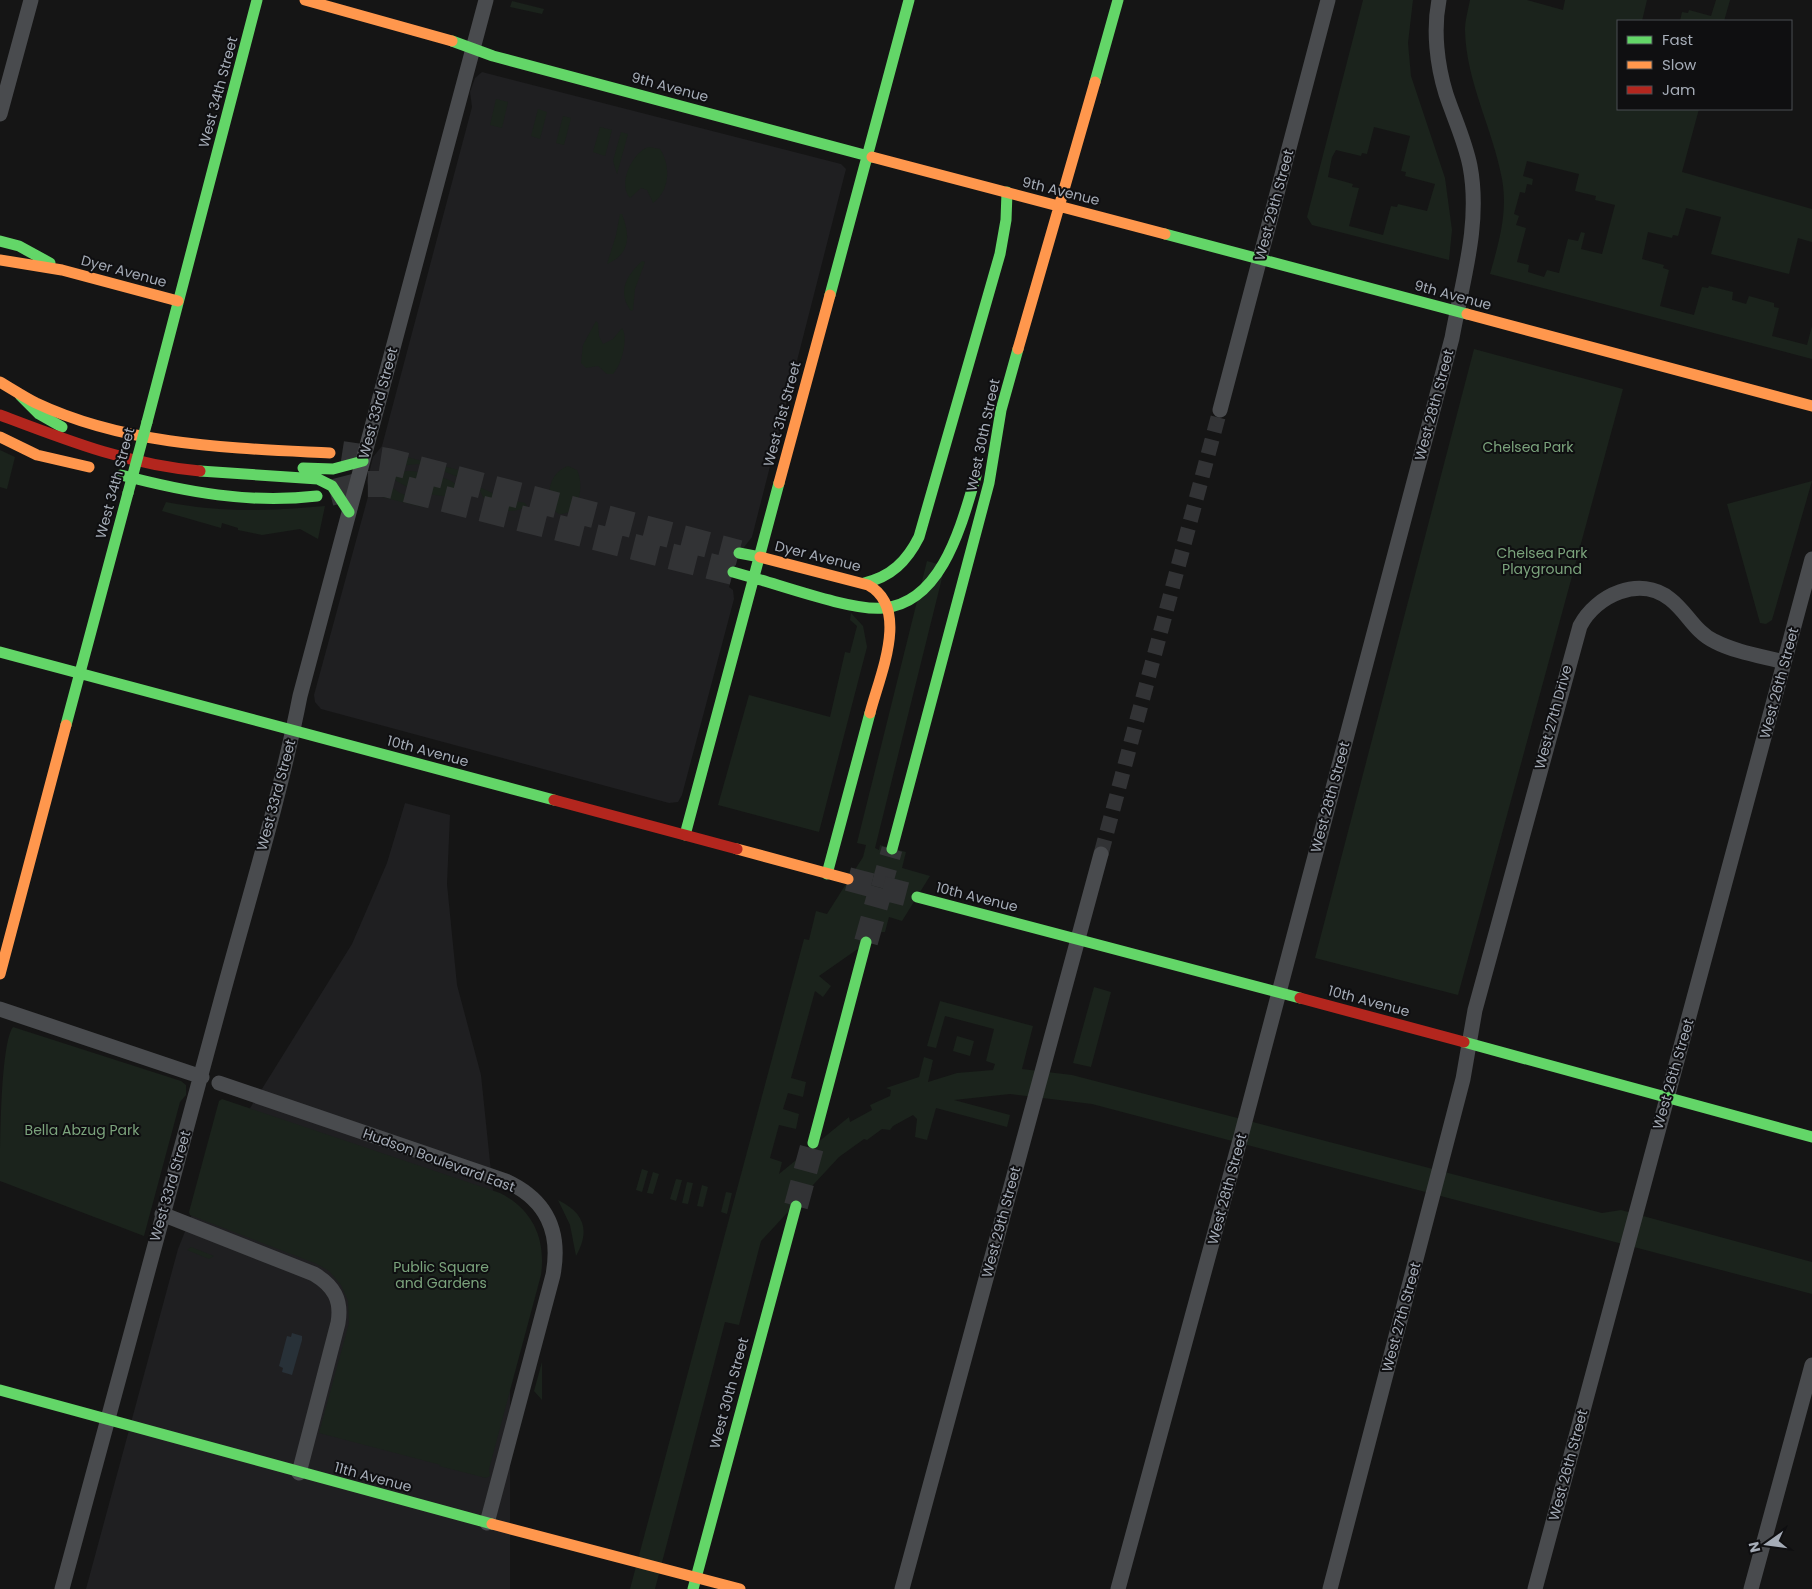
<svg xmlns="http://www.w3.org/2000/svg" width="1812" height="1589" viewBox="0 0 1812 1589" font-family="Poppins,sans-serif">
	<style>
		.built { fill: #1f1f21 }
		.green { fill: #1b231c; fill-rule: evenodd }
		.water { fill: #283138 }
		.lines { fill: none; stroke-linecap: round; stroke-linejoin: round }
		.street-tunnel { stroke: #323335; stroke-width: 15; stroke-dasharray: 15 8; stroke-linecap: butt }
		.secondary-tunnel { stroke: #323335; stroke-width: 21; stroke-dasharray: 21 11; stroke-linecap: butt }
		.primary-tunnel { stroke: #323335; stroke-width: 24; stroke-dasharray: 24 12; stroke-linecap: butt }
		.highway-tunnel { stroke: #323335; stroke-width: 26; stroke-dasharray: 26 13; stroke-linecap: butt }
		.street { stroke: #494b4e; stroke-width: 15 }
		.fast { stroke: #63d668; stroke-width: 11 }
		.slow { stroke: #ff974d; stroke-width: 11 }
		.jam { stroke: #b3261e; stroke-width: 11 }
		.fast-bridge { stroke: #63d668; stroke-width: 11 }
		.labels { text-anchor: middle; stroke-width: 4; stroke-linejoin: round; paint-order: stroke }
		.street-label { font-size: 14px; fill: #a5acb7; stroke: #0f0f11 }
		.park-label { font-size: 14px; fill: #7ba37c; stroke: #0f0f11 }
	</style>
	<rect width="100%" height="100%" fill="#151515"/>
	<path class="built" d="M 482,72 L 841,164 L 846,169 L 752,537 L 738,555 L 729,587 L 733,590 L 734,599 L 682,795 L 678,802 L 669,803 L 321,709 L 315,702 L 314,695 L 369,493 L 367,481 L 373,457 L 382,446 L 472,107 L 470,92 L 475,78 Z
		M 405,803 L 450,815 L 447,884 L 457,985 L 481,1075 L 510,1355 L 510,1589 L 86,1589 L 178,1249 L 206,1179 L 352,944 L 387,863 Z"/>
	<path class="green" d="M 1363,0 L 1413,0 L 1408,43 L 1411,76 L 1445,178 L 1452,230 L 1449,260 L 1312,225 L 1307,217 ZM 1374,127 L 1410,136 L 1401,171 L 1406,172 L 1405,176 L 1435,184 L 1427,211 L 1398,204 L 1397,207 L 1391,206 L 1383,235 L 1349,226 L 1359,188 L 1352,187 L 1353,184 L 1328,177 L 1332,157 L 1336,150 L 1361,156 L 1362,153 L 1367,154 Z
		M 1470,0 L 1527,0 L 1563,10 L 1565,0 L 1647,0 L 1642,21 L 1618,21 L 1618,109 L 1699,109 L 1682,172 L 1812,209 L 1812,242 L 1798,238 L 1789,274 L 1711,254 L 1721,217 L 1686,208 L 1678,236 L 1673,235 L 1672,238 L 1648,232 L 1642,259 L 1664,265 L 1663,268 L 1669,270 L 1660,306 L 1694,315 L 1702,287 L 1708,288 L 1709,286 L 1733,292 L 1732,300 L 1746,304 L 1749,296 L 1774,303 L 1774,307 L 1779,308 L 1772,336 L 1807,345 L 1812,326 L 1812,359 L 1490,274 C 1499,242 1508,212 1502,179 C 1493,129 1466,82 1465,30 C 1465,21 1468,10 1470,0 ZM 1527,161 L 1579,174 L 1575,191 L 1596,196 L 1595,200 L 1615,205 L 1602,254 L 1581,249 L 1585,233 L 1581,232 L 1578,241 L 1568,239 L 1559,273 L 1547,270 L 1544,277 L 1528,272 L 1529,265 L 1517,262 L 1526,228 L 1516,225 L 1519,216 L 1514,214 L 1520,192 L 1525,193 L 1527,184 L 1532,185 L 1533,179 L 1523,176 Z
		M 1716,0 L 1730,0 L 1724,21 L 1680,21 L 1682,12 L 1688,13 L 1689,10 L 1711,16 Z
		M 512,1 L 544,9 L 542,14 L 510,7 Z
		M 496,99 L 508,102 L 502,128 L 490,125 Z
		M 538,109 L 547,112 L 540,139 L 531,136 Z
		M 563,116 L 571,118 L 564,145 L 556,143 Z
		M 600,127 L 612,130 L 605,156 L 593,152 Z
		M 621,132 L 628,134 L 617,174 L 613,161 Z
		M 649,147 L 660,149 C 671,166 670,191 653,203 L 647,190 L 641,188 L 630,198 C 617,184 633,151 649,147 Z
		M 620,214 L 622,214 C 630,235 631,254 607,264 L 616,235 Z
		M 642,261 L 645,262 L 635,289 L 633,310 L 631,311 C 617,292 626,276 642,261 Z
		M 596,321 L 598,323 L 599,336 L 603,344 L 613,339 L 622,328 C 629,338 621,366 613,374 L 607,374 L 598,366 L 586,368 L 581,363 L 583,345 Z
		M 1474,349 L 1623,389 L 1458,995 L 1315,958 Z
		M 0,450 L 15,457 L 7,489 L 0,487 Z
		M 390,453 L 467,472 L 465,480 L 443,471 L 418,464 L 388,467 L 387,465 Z
		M 568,466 L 577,470 C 584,484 581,515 559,514 L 553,510 C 545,494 550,472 568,466 Z
		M 407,471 C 420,471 458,478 462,491 C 451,504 405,489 394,479 L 395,473 Z
		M 1812,481 L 1772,620 L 1766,624 L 1760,623 L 1727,504 Z
		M 384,482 L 400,493 L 423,501 L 422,507 L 378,496 Z
		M 479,487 L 506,499 L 525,503 L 527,506 C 509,517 484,509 479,487 Z
		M 166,502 C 224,513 266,511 325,506 L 318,539 L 300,529 L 262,535 L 238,530 L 238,528 L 222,523 L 221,528 L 162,511 Z
		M 927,561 L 945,566 L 875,848 L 879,850 L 880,845 L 906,852 L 902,868 L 930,876 L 902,921 L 889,917 L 885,932 L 882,932 L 819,976 L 831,986 L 823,997 L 815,991 L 791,1078 L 806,1082 L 803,1097 L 788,1093 L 783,1109 L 799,1114 L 796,1129 L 779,1125 L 770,1158 L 782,1162 L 779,1174 L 849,1117 L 850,1122 L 872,1110 L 870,1105 L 890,1096 L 891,1090 L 886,1088 L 919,1077 L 924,1057 L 933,1060 L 928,1082 L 957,1073 L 993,1070 L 995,1064 L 986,1061 L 994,1029 L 945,1016 L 936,1048 L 927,1046 L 940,1001 L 1033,1026 L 1022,1069 L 1072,1075 L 1602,1213 L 1621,1210 L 1812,1262 L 1812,1294 L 1092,1104 L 1010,1094 L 954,1100 L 1010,1115 L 1007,1127 L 936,1108 L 927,1140 L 915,1137 L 917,1119 L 913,1115 L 893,1126 L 890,1130 L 882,1129 L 867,1140 L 864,1139 L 839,1157 L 761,1241 L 739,1325 L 725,1322 L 655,1589 L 630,1589 L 804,939 L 809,940 L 816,911 L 827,914 L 863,857 L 866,845 L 857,843 Z
		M 851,613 L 863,626 L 867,647 L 819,832 L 718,805 L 749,695 L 830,717 L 845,652 L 850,653 L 857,626 L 850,620 Z
		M 1094,987 L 1111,992 L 1091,1067 L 1073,1063 Z
		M 13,1027 L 181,1081 L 186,1085 L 186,1095 L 180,1102 L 144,1236 L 0,1181 C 0,1152 0,1044 13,1027 Z
		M 957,1036 L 974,1041 L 970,1056 L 953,1051 Z
		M 222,1099 L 500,1193 C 533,1210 546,1239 541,1275 L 489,1469 L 490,1476 L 486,1478 L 439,1466 L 441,1465 L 319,1433 L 349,1323 L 348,1301 L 341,1285 L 329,1271 L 317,1264 L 190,1215 L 189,1212 L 219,1101 Z
		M 642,1169 L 648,1171 L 642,1192 L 636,1190 Z
		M 653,1172 L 659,1174 L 653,1194 L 647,1193 Z
		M 676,1179 L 682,1180 L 676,1201 L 670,1199 Z
		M 687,1182 L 693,1183 L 688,1204 L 682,1203 Z
		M 702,1185 L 708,1187 L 703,1207 L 697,1206 Z
		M 726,1192 L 732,1193 L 727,1214 L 721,1212 Z
		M 558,1200 C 585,1213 590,1231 576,1256 L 570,1225 Z
		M 191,1247 L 214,1256 L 209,1259 L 187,1250 Z
		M 542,1362 L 542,1400 L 534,1391 Z"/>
	<path class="water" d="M 292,1333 L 302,1336 L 302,1340 L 292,1375 L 282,1372 L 283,1368 L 279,1366 L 287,1336 L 291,1337 Z"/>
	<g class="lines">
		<path class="street-tunnel" d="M 1101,854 L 1220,410"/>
		<path class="secondary-tunnel" d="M 881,888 L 892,849"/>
		<path class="primary-tunnel" d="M 848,879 L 917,897
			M 866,942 L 881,888
			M 796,1206 L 813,1143"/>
		<path class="highway-tunnel" d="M 342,454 L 388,461 L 739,553
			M 330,493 L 365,484 L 385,484 L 733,572"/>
		<path class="street" d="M 0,114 L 31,0
			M 1220,410 L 1328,0
			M 0,1009 L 202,1077
			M 219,1083 L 506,1181 C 547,1200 561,1232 553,1275 L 487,1523
			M 162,1214 L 314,1274 C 334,1286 342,1300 338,1323 L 299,1473
			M 62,1589 C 114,1391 170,1195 222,997 C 249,897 280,798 300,696 L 486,0
			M 902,1589 L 1101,854
			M 1118,1589 L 1240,1140 L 1452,338 C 1462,282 1481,224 1470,166 C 1465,141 1454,118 1446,94 C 1437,65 1433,30 1439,0
			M 1330,1589 L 1463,1079 L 1475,1010 L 1580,626 C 1596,595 1640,575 1670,599 C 1687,612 1695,632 1714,641 C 1735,652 1761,656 1784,662
			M 1535,1589 L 1812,559
			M 1751,1589 L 1812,1365"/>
		<path class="fast" d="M 452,41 L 493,56 L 872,157
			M 1095,82 L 1118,0
			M 1165,234 L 1467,314
			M 0,241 L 19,246 L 50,263
			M 830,295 L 909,0
			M 20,395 L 39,414 L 62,427
			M 147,422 L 257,0
			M 303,468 L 333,469 L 363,461
			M 200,471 L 318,479 L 332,486 L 349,512
			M 121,475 C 186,492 249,504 317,496
			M 739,553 L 760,557
			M 733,572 L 754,578
			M 754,578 C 786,587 853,611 883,608 C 943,603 962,522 976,476
			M 864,583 C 891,577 907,561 919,537 L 1000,254 L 1006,220 L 1007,192
			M 0,652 L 554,800
			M 66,725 L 128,493
			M 685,835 L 779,483
			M 892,849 L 989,483 L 1001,410 L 1018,349
			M 827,874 L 870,713
			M 917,897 L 1300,998
			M 1464,1042 L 1812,1137
			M 813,1143 L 866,942
			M 0,1390 L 492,1524
			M 693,1589 L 796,1206"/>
		<path class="slow" d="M 305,0 L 452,41
			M 872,157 L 1165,234
			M 0,260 L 62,270 L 178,301
			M 1467,314 L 1812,406
			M 1018,349 L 1095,82
			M 0,382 C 12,389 24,397 36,403 C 127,446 231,448 330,453
			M 0,437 L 37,455 L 89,467
			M 779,483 L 830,295
			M 760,557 L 868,585 C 911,608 879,677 870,713
			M 737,849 L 848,879
			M 0,974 L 66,725
			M 492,1524 L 740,1589"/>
		<path class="jam" d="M 0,415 C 66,440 129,465 200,471
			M 554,800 L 737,849
			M 1300,998 L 1464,1042"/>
		<path class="fast-bridge" d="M 128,493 L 147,422"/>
	</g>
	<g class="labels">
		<g class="street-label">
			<text transform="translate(670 87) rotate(15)" y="5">9th Avenue</text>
			<text transform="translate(218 92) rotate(-75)" y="5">West 34th Street</text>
			<text transform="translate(1061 191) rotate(14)" y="5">9th Avenue</text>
			<text transform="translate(1274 205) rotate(-75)" y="5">West 29th Street</text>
			<text transform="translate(124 271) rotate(15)" y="5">Dyer Avenue</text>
			<text transform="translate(1453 295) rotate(15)" y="5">9th Avenue</text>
			<text transform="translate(378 403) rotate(-75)" y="5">West 33rd Street</text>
			<text transform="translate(1434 405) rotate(-75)" y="5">West 28th Street</text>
			<text transform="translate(782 414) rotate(-75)" y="5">West 31st Street</text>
			<text transform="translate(983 435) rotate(-78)" y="5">West 30th Street</text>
			<text transform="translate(115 483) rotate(-75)" y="5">West 34th Street</text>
			<text transform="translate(818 556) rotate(14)" y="5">Dyer Avenue</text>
			<text transform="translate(1779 683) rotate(-75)" y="5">West 26th Street</text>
			<text transform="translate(1553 717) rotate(-75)" y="5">West 27th Drive</text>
			<text transform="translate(428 751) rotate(15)" y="5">10th Avenue</text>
			<text transform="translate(276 795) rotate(-75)" y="5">West 33rd Street</text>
			<text transform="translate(1330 797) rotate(-75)" y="5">West 28th Street</text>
			<text transform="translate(977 897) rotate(14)" y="5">10th Avenue</text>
			<text transform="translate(1369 1001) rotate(15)" y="5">10th Avenue</text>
			<text transform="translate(1673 1074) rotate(-74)" y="5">West 26th Street</text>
			<text transform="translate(439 1160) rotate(20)" y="5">Hudson Boulevard East</text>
			<text transform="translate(170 1186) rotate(-74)" y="5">West 33rd Street</text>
			<text transform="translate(1227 1189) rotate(-75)" y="5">West 28th Street</text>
			<text transform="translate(1001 1222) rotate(-75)" y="5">West 29th Street</text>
			<text transform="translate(1401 1317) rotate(-75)" y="5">West 27th Street</text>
			<text transform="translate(729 1393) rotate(-75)" y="5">West 30th Street</text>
			<text transform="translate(1568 1465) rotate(-75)" y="5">West 26th Street</text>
			<text transform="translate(373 1477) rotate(15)" y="5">11th Avenue</text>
		</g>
		<g class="park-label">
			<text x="1528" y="452">Chelsea Park</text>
			<text x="1542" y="558">Chelsea Park<tspan x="1542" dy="16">Playground</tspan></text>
			<text x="82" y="1135">Bella Abzug Park</text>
			<text x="441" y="1272">Public Square<tspan x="441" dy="16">and Gardens</tspan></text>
		</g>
	</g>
	<rect x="1617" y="20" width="175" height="90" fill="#0f0f11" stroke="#4b4e53"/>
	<rect x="1627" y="36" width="25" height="8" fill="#63d668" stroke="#4b4e53"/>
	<text x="1662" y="45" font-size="15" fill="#a5acb7">Fast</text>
	<rect x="1627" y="61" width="25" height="8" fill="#ff974d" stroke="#4b4e53"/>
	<text x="1662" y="70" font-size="15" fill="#a5acb7">Slow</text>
	<rect x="1627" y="86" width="25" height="8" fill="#b3261e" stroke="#4b4e53"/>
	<text x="1662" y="95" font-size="15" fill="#a5acb7">Jam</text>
	<g transform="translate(1767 1544) rotate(256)" stroke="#0f0f11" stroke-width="4" paint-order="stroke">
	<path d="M0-4L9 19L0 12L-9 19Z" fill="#a5acb7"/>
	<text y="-8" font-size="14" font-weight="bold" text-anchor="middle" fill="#a5acb7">N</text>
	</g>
</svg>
